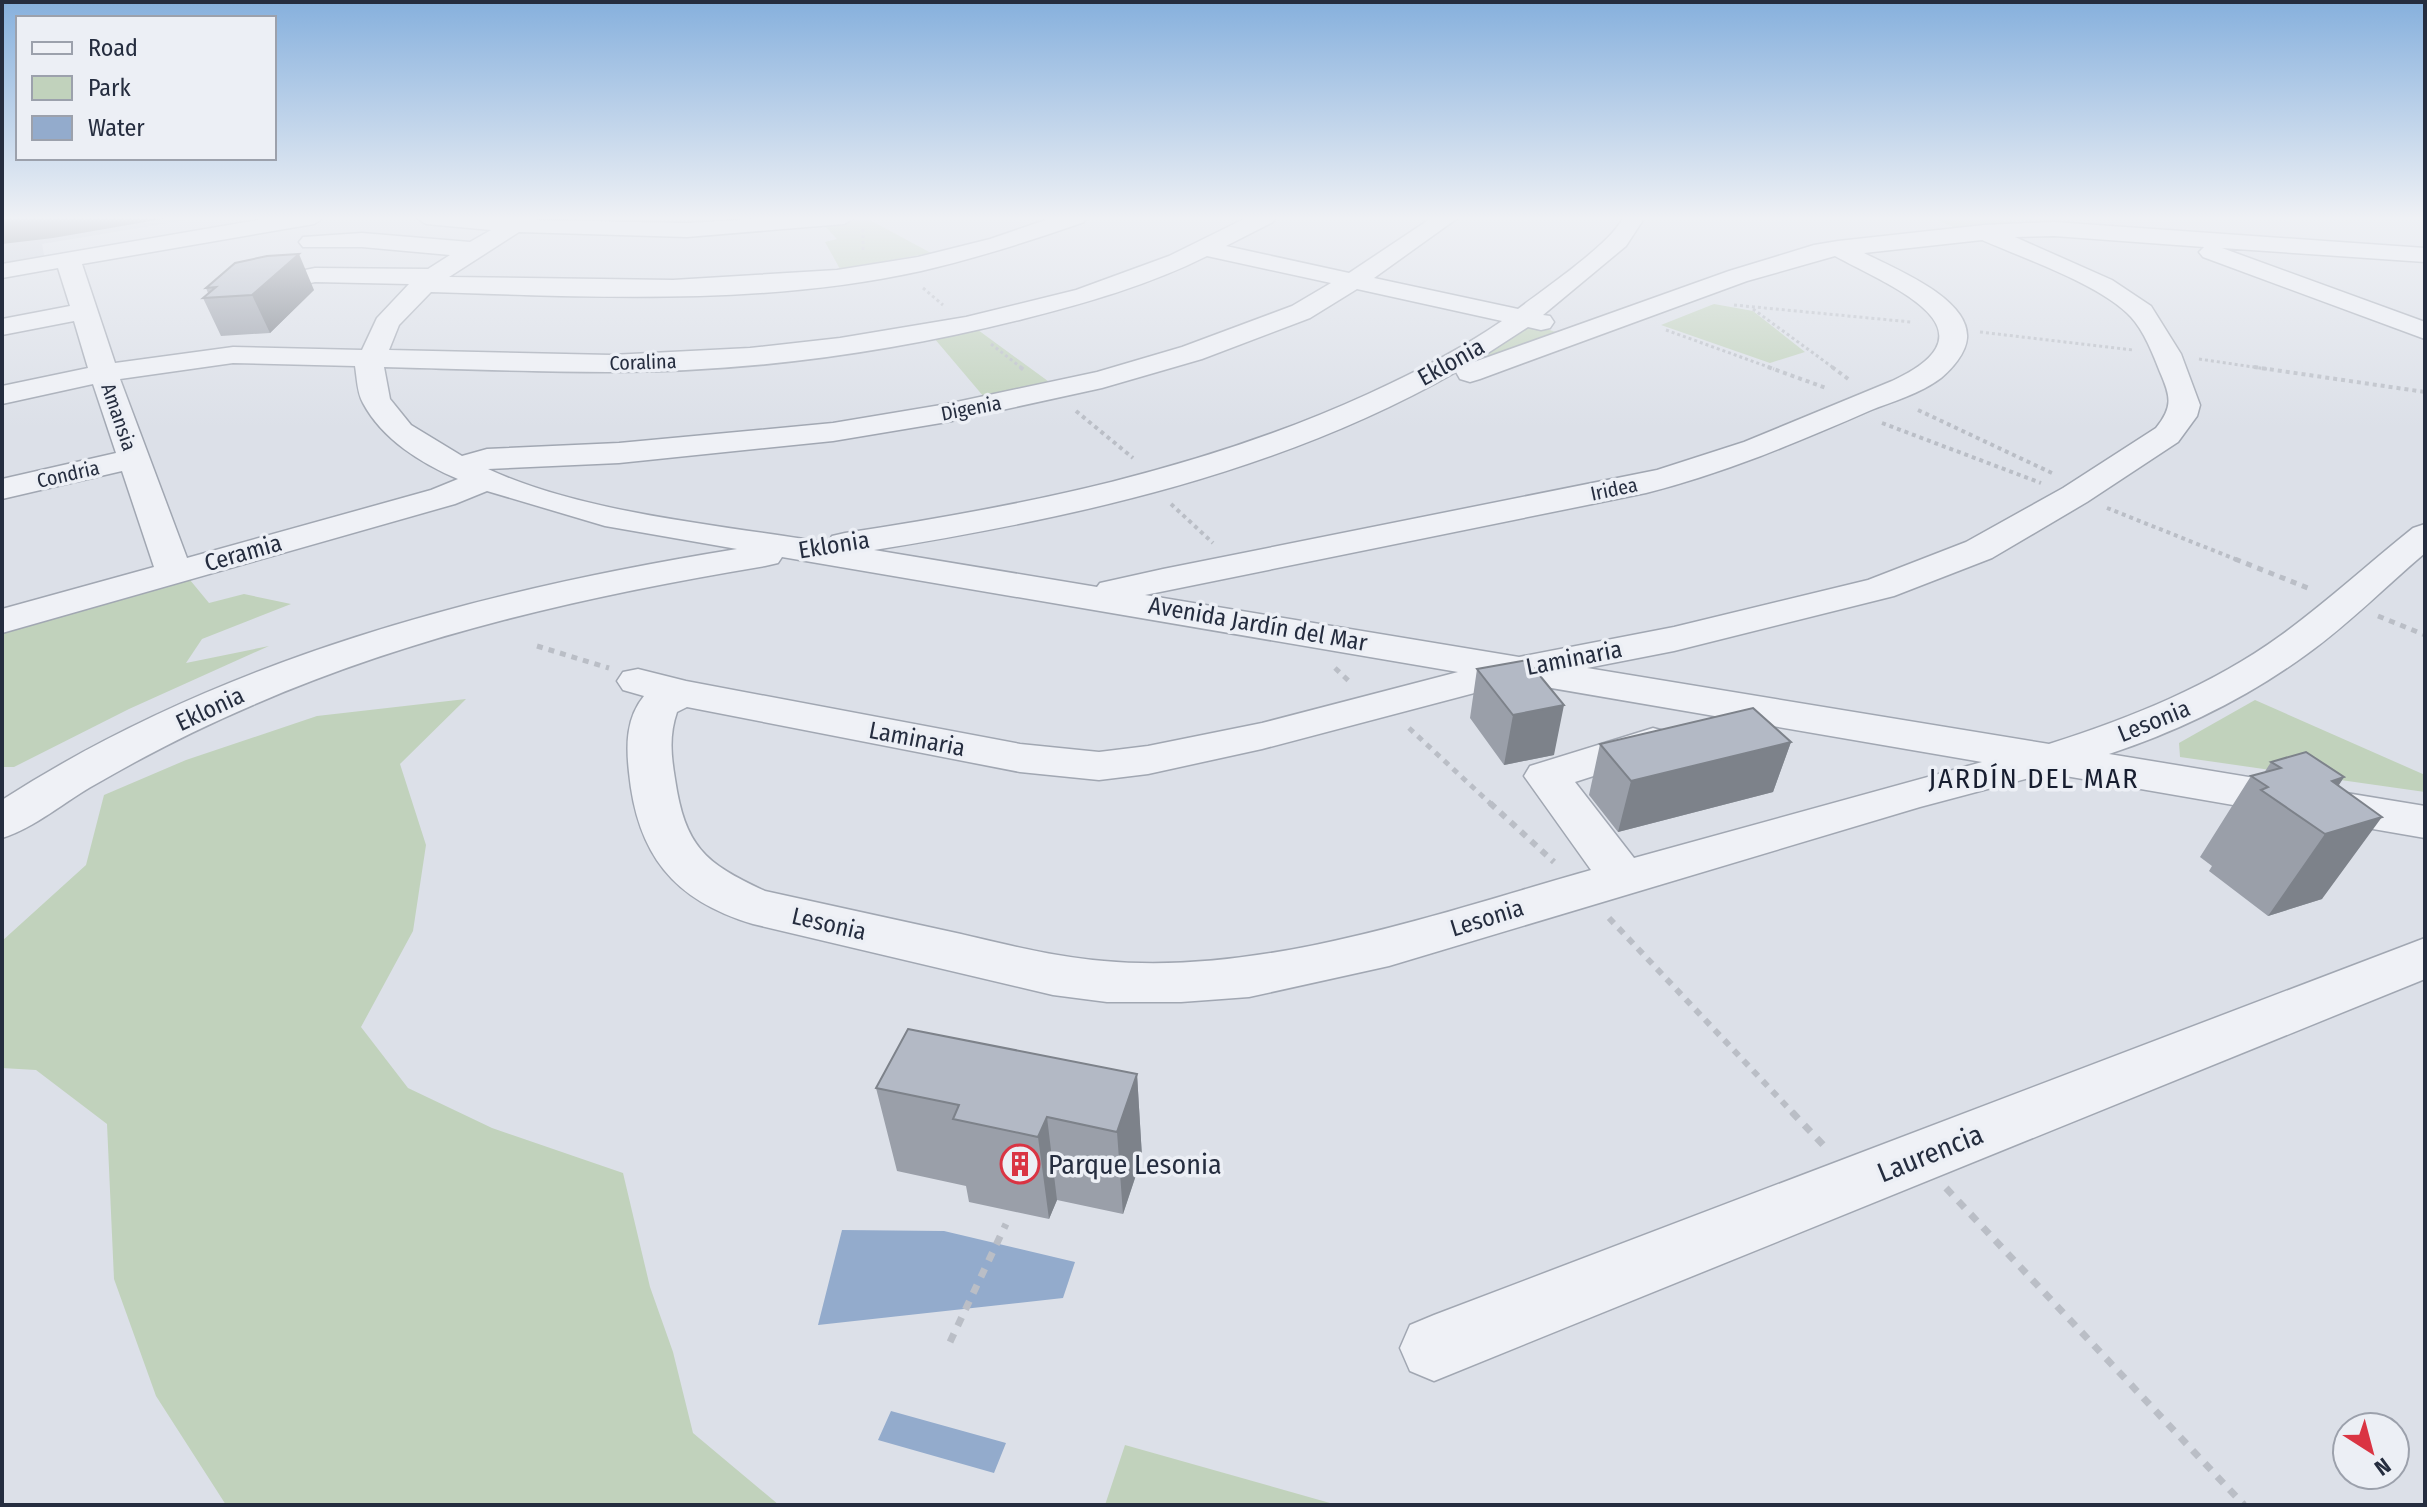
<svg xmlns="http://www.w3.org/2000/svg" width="2427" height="1507" viewBox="0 0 2427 1507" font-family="'Fira Sans Condensed',sans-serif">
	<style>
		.built { fill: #cacfda }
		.green { fill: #c1d2bc }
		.water { fill: #93abcc }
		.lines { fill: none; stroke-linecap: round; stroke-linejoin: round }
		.minor-casing { stroke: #a1a7b2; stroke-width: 3 }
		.path-far4 { stroke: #babec6; stroke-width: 3; stroke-dasharray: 3 3; stroke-linecap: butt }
		.path-far3 { stroke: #babec6; stroke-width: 4; stroke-dasharray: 4 4; stroke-linecap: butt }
		.path-far2 { stroke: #babec6; stroke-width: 5; stroke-dasharray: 6 6; stroke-linecap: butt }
		.path-far1 { stroke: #babec6; stroke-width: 6; stroke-dasharray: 7 7; stroke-linecap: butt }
		.path { stroke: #babec6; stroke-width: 7; stroke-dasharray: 9 9; stroke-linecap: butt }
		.minor { fill: #eff1f6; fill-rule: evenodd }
		.wall { fill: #9a9fa9 }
		.shaded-wall { fill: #7d828a }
		.building { fill: #b3b9c5; stroke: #7d828a; stroke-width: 2 }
		.labels { text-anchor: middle; stroke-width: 7; stroke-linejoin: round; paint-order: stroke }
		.far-street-label { font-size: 20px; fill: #252d3f; stroke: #eceff5 }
		.street-label { font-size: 24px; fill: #252d3f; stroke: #eceff5 }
		.quarter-label { font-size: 28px; letter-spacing: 2px; fill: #171e30; stroke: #eceff5 }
		.near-street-label { font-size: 28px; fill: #252d3f; stroke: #eceff5 }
		.near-poi-label { font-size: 28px; fill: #252d3f; stroke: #eceff5; text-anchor: start }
	</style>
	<rect width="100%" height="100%" fill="#dce0e8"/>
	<path class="built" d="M 2,217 L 205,217 L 42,244 L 45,260 L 2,268 Z"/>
	<path class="green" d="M 1930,217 L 2042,223 L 1963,231 Z
		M 868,219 L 931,253 L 840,269 L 825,242 L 837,239 L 823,224 Z
		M 1714,304 L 1753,311 L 1805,352 L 1770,363 L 1661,325 Z
		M 1531,324 L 1559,333 L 1463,368 Z
		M 978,330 L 1052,384 L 984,397 L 934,338 Z
		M 190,580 L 209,603 L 244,594 L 291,604 L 202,639 L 186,663 L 269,646 L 129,709 L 14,767 L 2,767 L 2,632 Z
		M 466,699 L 400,764 L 426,845 L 413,931 L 361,1027 L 408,1088 L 492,1128 L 623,1173 L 650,1287 L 673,1352 L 693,1433 L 779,1505 L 226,1505 L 156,1396 L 114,1279 L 107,1124 L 36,1070 L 2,1068 L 2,941 L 86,865 L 104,795 L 186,760 L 317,716 Z
		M 2255,700 L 2425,775 L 2425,792 L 2180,757 L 2179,743 Z
		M 1125,1445 L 1337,1505 L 1105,1505 Z"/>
	<path class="water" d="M 842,1230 L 944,1231 L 1075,1262 L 1063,1298 L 818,1325 Z
		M 891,1411 L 1006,1443 L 994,1473 L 878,1440 Z"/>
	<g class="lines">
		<g class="minor-casing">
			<path id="minor" d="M 275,217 L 325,217 L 314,224 L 82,264 L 115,363 L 233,347 L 362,350 L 377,318 L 409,284 L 315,282 L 249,296 L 240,293 L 236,288 L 240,283 L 315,268 L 428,269 L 450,255 L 362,247 L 303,247 L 299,242 L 303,237 L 362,233 L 470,242 L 491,230 L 426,224 L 415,217 L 538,217 L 536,220 L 687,223 L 790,217 L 855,217 L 844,224 L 687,237 L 519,232 L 449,277 L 673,280 L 837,270 L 918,257 L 990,239 L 1054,217 L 1087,217 L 1084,222 C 1030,241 977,258 921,271 C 762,306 593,297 431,292 L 399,325 L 389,350 L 611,355 L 750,348 L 840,338 L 966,317 L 1076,290 L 1169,256 L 1248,217 L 1276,217 L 1273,222 L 1226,246 L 1349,273 L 1433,217 L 1459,217 L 1374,278 L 1518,309 C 1541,291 1615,241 1623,217 L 1645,217 L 1626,246 L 1543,315 L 1550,316 L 1554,322 L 1550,328 L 1541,330 L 1528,327 L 1474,362 L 1729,271 L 1814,245 L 1838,241 L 1984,225 L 2054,222 L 2425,248 L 2425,262 L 2222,248 L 2425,322 L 2425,339 L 2203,257 L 2199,252 L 2204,247 L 2054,236 L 2015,237 L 2112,280 L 2151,306 L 2181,354 L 2200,405 L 2197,416 L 2178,442 L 2087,502 L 1992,558 L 1894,596 L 1674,651 L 1587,668 L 2049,744 C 2130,718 2211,686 2280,636 C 2326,603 2369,563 2413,528 L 2425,524 L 2425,553 C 2386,586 2349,624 2307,654 C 2248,697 2179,731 2109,754 L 2425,806 L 2425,838 L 2048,773 L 1920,807 L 1389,966 L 1249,997 L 1181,1002 L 1107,1002 L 1053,995 L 753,924 C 673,900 637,854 629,772 C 626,745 626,718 644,696 L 623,690 L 617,681 L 623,672 L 638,669 L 686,681 L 1020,744 L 1099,752 L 1148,746 L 1262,723 L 1458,672 L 782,557 L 778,563 L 765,566 C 590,595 416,634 253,705 C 199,728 146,755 96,784 C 65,801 35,828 2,838 L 2,800 C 221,659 482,590 737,549 L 605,526 L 487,491 L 455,504 L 2,633 L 2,609 L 154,567 L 122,471 L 2,499 L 2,479 L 116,453 L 93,384 L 2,404 L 2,386 L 88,368 L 74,321 L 2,335 L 2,319 L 70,306 L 58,268 L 2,278 L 2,264 ZM 1982,240 C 2023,258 2102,285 2131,317 C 2144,331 2153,354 2160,372 C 2171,397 2173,407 2156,428 L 2063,488 L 1966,542 L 1868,580 L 1674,627 L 1519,657 L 1145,595 L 1646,493 C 1724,473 1796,443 1869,411 C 1893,401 1920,394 1941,378 C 1952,369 1966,353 1967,338 C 1970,298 1893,268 1864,253 ZM 1207,256 L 1331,283 L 1292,306 L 1182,347 L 1097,372 L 947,404 L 833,423 L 619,443 L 487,449 L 462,456 L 411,425 L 390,399 L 384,367 C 459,369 534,372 608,372 C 747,372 889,353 1023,319 C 1086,303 1149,285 1207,256 ZM 1835,256 C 1887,285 2005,329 1892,381 L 1744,442 L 1657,470 L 1163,569 L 1100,583 L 1097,587 L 874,550 C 1074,518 1279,473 1456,372 L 1460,379 L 1470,382 L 1480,379 L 1747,281 ZM 1357,289 L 1502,321 C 1460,350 1414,373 1368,394 C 1202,470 1024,506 845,533 L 832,536 L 828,543 C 722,525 585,514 488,469 L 619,463 L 833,441 L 947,422 L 1102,388 L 1202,359 L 1310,318 ZM 233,363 L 355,366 C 357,378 357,393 363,403 C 382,439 422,464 458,479 L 431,490 L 187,558 L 120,379 ZM 1516,682 L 1982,762 L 1634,858 L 1575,782 L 1668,752 L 1675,742 L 1668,732 L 1653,728 L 1530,766 L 1524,776 L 1591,870 C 1439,913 1263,976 1104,961 C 1055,957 1008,945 961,934 C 895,920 830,905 765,891 C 704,863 685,846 675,779 C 671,755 669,735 677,712 L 687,707 L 1020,772 L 1099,780 L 1148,774 L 1262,749 Z
				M 2425,938 L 2425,979 L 1434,1381 L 1410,1371 L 1400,1348 L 1410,1325 L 1434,1315 Z"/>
		</g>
		<path class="path-far4" d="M 863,229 L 863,251
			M 923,288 L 943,305
			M 1734,305 L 1911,322
			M 1753,309 L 1835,369
			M 1666,330 L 1774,369
			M 1980,332 L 2133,350
			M 991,344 L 1023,369
			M 2199,359 L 2267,369"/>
		<path class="path-far3" d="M 1020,367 L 1024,370
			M 1768,367 L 1826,388
			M 1832,367 L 1851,381
			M 2254,367 L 2425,392
			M 1918,410 L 2054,474
			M 1076,411 L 1133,458
			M 1882,423 L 2041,483
			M 1171,504 L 1213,543
			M 2107,508 L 2240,561"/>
		<path class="path-far2" d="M 2235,559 L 2313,590
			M 2378,616 L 2425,635
			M 537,646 L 609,668
			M 1335,668 L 1351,683
			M 1409,728 L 1492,805"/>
		<path class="path-far1" d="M 1490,803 L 1554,862
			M 1609,918 L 1794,1114"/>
		<path class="path" d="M 1792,1112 L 1827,1149
			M 1946,1188 L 2244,1505
			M 950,1342 L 1006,1224"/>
		<use href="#minor" class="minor"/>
	</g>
	<path class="wall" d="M 235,263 L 314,290 L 270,333 L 221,336 L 203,298 L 208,293 L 206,288 Z
		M 1477,669 L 1554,755 L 1504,765 L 1470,718 Z
		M 1791,742 L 1773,792 L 1618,832 L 1589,795 L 1600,744 Z
		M 2271,762 L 2344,777 L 2339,785 L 2322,899 L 2268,916 L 2209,871 L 2212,866 L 2200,857 L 2251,776 L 2264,773 Z
		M 1137,1074 L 1142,1157 L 1123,1214 L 1057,1200 L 1049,1219 L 969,1202 L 966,1186 L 897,1171 L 876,1088 Z"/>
	<path class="shaded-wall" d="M 2,217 L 174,217 L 53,238 L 2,244 Z
		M 299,254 L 314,290 L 270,333 L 252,295 Z
		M 1564,705 L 1554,755 L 1504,765 L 1513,715 Z
		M 1791,742 L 1773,792 L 1618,832 L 1631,781 Z
		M 2344,777 L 2312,825 L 2332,781 Z
		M 2382,817 L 2322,899 L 2268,916 L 2325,834 Z
		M 1137,1074 L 1142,1157 L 1123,1214 L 1117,1132 Z
		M 1047,1117 L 1057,1200 L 1049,1219 L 1038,1137 Z"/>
	<path class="building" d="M 299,254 L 252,295 L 203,298 L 216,287 L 206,288 L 235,263 L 267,256 Z
		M 1527,660 L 1564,705 L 1513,715 L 1477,669 Z
		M 1753,708 L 1791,742 L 1631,781 L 1600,744 Z
		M 2306,752 L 2344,777 L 2332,781 L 2382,817 L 2325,834 L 2261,790 L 2268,787 L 2251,776 L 2281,768 L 2271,762 Z
		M 908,1029 L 1137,1074 L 1117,1132 L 1047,1117 L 1038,1137 L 953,1119 L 959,1105 L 876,1088 Z"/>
	<linearGradient id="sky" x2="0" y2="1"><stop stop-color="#86b0dd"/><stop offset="0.51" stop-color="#eff1f5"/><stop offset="1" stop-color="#eff1f5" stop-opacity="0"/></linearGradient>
	<rect width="2427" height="428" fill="url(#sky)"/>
	<defs>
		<g id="building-ring" transform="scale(2)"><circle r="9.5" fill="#eceff5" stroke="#da3443" stroke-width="1.5"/><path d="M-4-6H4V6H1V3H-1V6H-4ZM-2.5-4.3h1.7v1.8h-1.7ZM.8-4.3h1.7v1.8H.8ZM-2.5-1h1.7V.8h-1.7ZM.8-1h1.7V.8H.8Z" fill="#da3443"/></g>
	</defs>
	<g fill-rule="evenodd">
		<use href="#building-ring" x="1020" y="1164"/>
	</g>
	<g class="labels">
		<g class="far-street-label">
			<text transform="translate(643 362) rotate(-2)" y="7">Coralina</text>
			<text transform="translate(971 408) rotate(-11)" y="7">Digenia</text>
			<text transform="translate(119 417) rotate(71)" y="7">Amansia</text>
			<text transform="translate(68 474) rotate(-13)" y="7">Condria</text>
			<text transform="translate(1614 489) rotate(-12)" y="7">Iridea</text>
		</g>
		<g class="street-label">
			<text transform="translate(1451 362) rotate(-29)" y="8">Eklonia</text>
			<text transform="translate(834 545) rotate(-9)" y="8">Eklonia</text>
			<text transform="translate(243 553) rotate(-16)" y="8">Ceramia</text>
			<text transform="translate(1258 624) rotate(10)" y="8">Avenida Jardín del Mar</text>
			<text transform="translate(1574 658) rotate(-11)" y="8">Laminaria</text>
			<text transform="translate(210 709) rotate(-25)" y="8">Eklonia</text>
			<text transform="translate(2154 721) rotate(-22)" y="8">Lesonia</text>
			<text transform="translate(917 739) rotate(11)" y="8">Laminaria</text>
			<text transform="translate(1487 918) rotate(-17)" y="8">Lesonia</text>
			<text transform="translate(829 924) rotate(13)" y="8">Lesonia</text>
		</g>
		<g class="quarter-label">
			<text x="2034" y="788">JARDÍN DEL MAR</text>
		</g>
		<g class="near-street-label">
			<text transform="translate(1930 1153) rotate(-22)" y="10">Laurencia</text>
		</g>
		<g class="near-poi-label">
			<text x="1048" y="1174">Parque Lesonia</text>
		</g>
	</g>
	<rect width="2427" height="1507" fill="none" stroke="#252d3f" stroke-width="8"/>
	<rect x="16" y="16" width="260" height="144" fill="#eceff5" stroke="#9ca1ac" stroke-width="2"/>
	<rect x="32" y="42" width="40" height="12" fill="#eff1f6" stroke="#9ca1ac" stroke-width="2"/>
	<text x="88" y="56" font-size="24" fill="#252d3f">Road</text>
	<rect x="32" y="76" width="40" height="24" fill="#c1d2bc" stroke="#9ca1ac" stroke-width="2"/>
	<text x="88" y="96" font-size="24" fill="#252d3f">Park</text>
	<rect x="32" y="116" width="40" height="24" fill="#93abcc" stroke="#9ca1ac" stroke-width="2"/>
	<text x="88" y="136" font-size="24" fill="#252d3f">Water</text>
	<g transform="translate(2371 1451) rotate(144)"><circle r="38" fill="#eceff5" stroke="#9ca1ac" stroke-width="2"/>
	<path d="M0-6L14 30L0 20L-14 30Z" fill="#da3443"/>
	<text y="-12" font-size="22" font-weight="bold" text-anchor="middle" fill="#252d3f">N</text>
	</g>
</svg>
